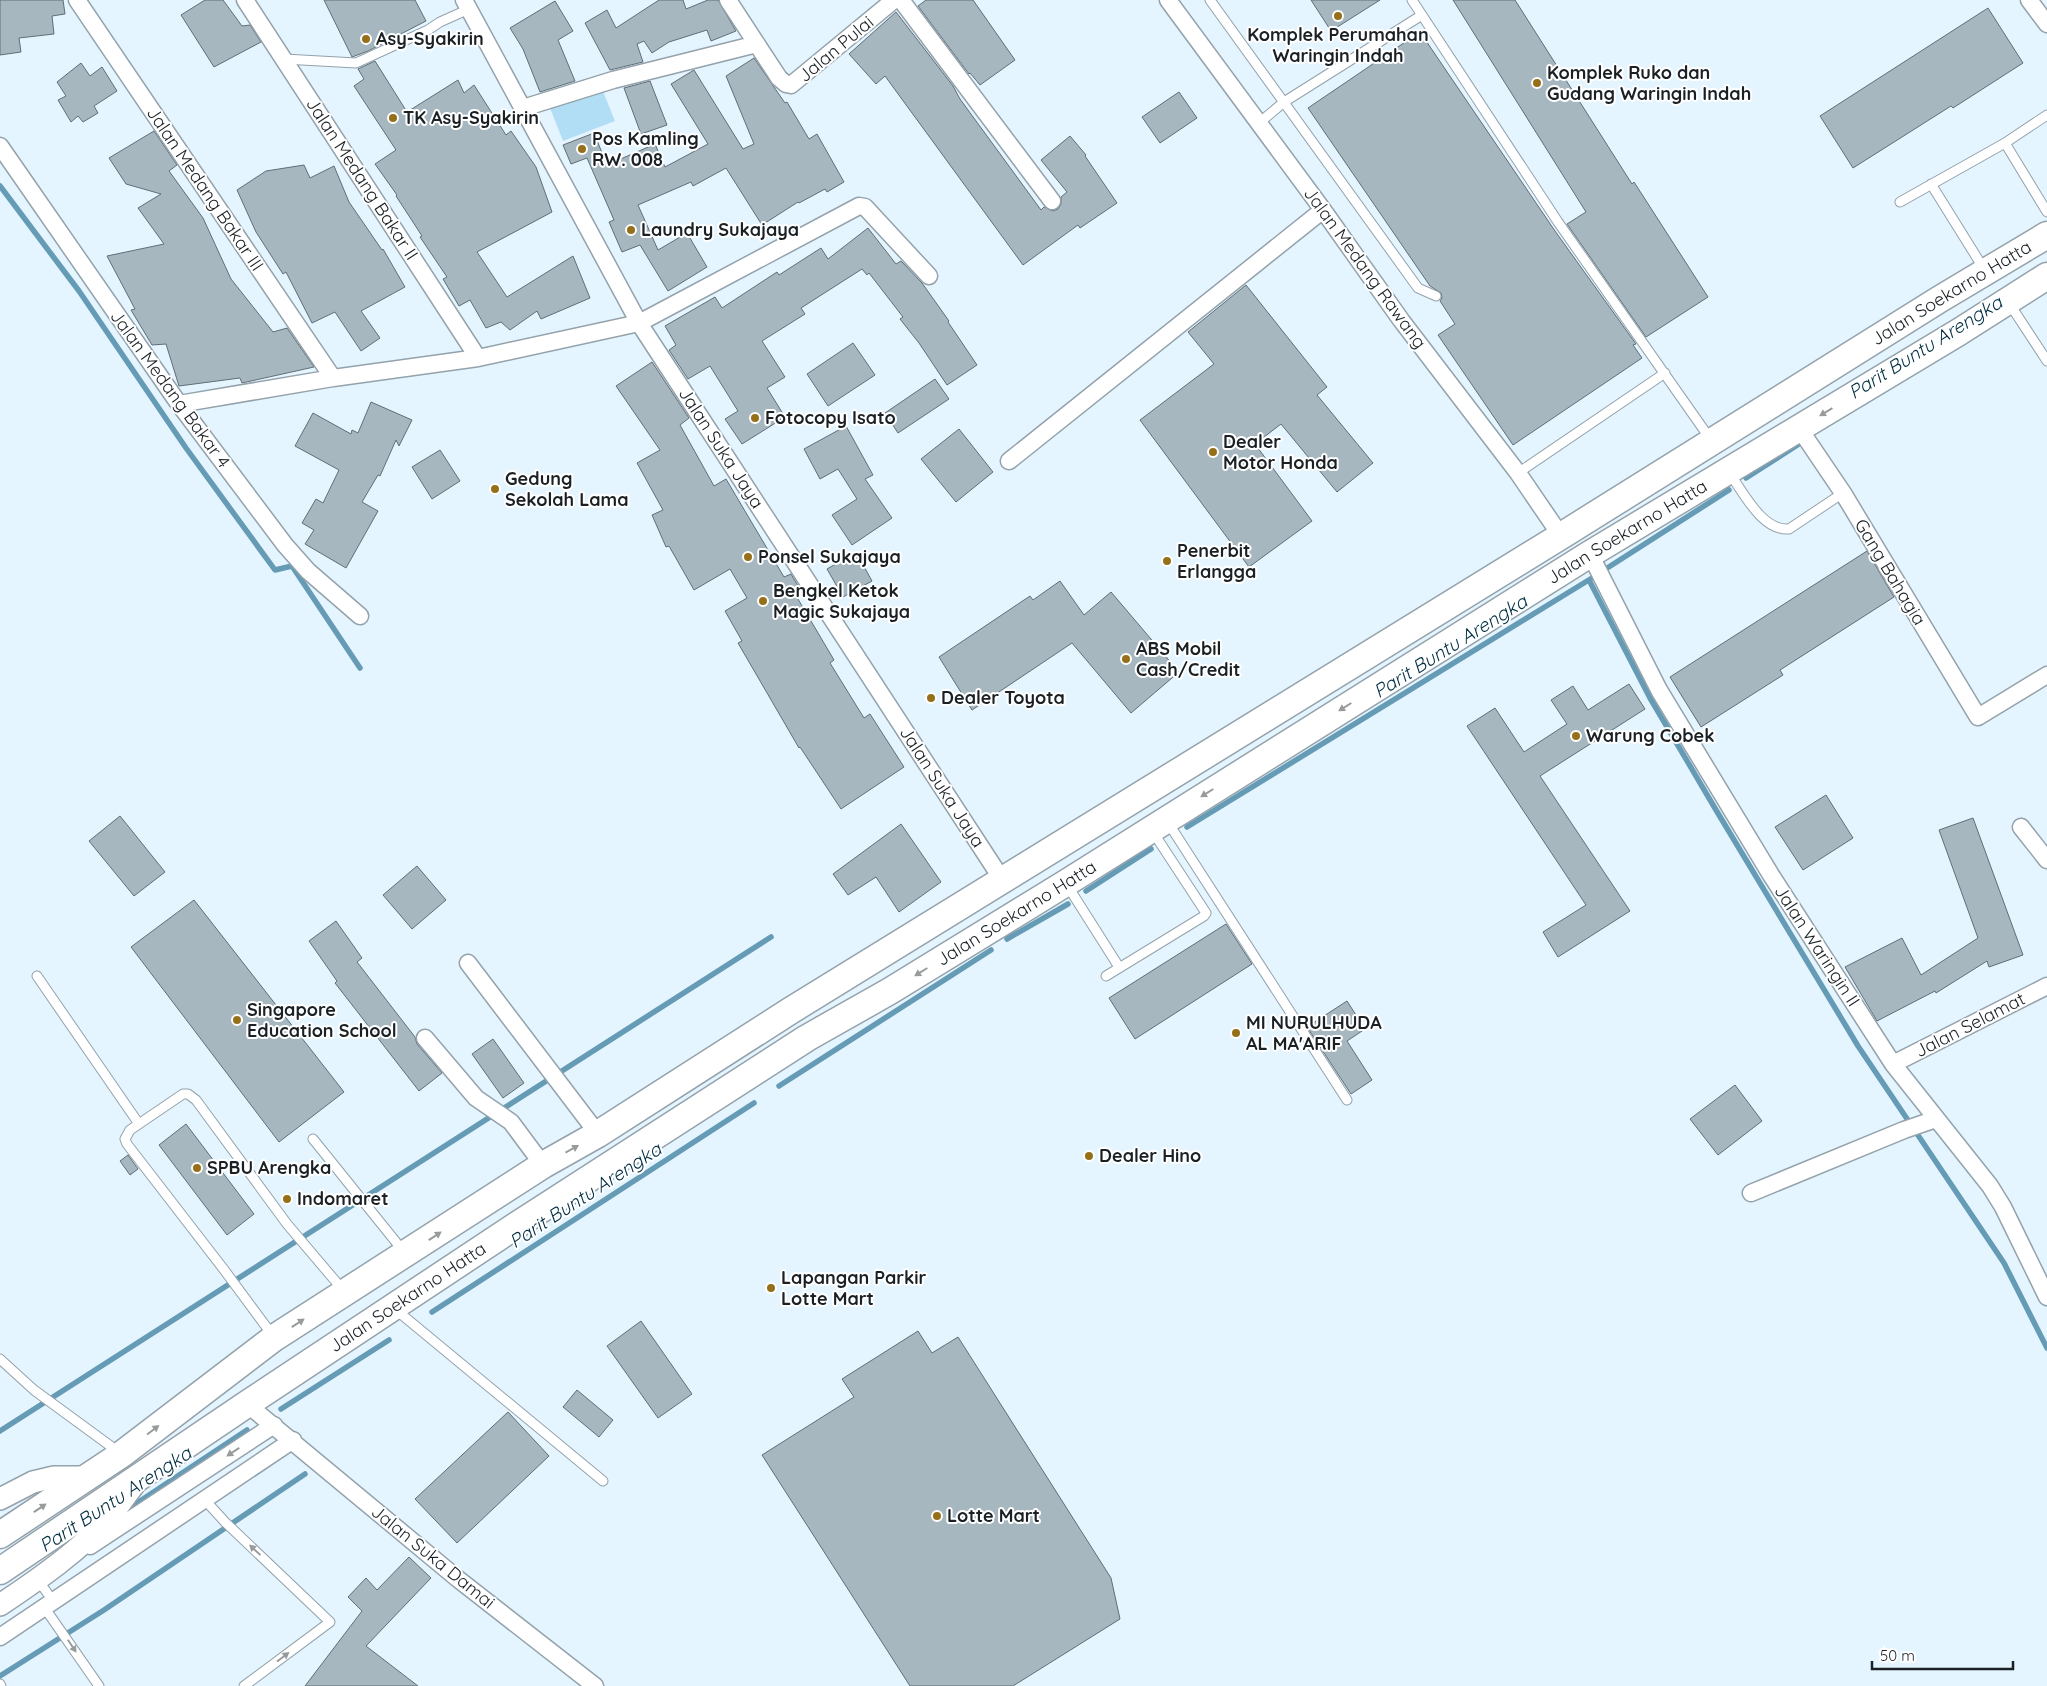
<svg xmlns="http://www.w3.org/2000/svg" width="2047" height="1686" viewBox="0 0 2047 1686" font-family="Quicksand,sans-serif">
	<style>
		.green { fill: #b2def5 }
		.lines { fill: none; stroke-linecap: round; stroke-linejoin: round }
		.stream { stroke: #669bb6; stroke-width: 5.5 }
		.building { fill: #a7b7c0; stroke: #606e76 }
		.service-casing { stroke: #93a2ab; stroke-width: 11 }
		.minor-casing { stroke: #93a2ab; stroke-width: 19 }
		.tertiary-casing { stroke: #93a2ab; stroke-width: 24 }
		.primary-casing { stroke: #93a2ab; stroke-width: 29 }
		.service { stroke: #fff; stroke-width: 9 }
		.minor { stroke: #fff; stroke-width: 16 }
		.tertiary { stroke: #fff; stroke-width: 21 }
		.primary { stroke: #fff; stroke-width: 26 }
		.oneway { fill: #989b9c }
		.poi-dot { fill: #966f19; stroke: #fff; stroke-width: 2 }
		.labels { text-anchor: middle; stroke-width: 4; stroke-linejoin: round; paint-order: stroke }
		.poi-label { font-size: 18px; font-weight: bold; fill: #1a2024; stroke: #fff; text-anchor: start }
		.street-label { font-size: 18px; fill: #1a2024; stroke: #fff }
		.water-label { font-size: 19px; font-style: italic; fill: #002e41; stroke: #fff }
	</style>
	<rect width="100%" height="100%" fill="#e5f5ff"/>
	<path class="green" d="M 602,89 L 615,121 L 563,141 L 550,108 Z"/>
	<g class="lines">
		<path class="stream" d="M 0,186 L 79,291 L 186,448 L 275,570 L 292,566 L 360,668
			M 1746,478 L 1799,444
			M 1601,572 L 1729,490
			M 1589,580 L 1650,698 L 1716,810 L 1858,1046 L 2004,1263 L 2047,1348
			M 1187,827 L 1592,578
			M 1086,891 L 1151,849
			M 1007,939 L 1068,904
			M 779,1086 L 991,950
			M 432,1312 L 754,1103
			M 281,1409 L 389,1340
			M 0,1431 L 771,937
			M 125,1511 L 247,1430
			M 0,1676 L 104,1610 L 305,1474"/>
	</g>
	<path class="building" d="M 0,0 L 63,0 L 65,14 L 52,16 L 54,34 L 19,38 L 21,52 L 0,55 Z
		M 205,0 L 223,0 L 242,26 L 250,25 L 261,42 L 214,67 L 181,15 Z
		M 324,0 L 415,0 L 426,21 L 368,51 L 352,57 Z
		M 659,0 L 683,0 L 686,9 L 708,0 L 718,0 L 736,31 L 711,41 L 707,30 L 669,42 L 652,53 L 644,41 L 637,44 L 643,62 L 610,70 L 585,23 L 607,10 L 616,28 Z
		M 926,0 L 973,0 L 1015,60 L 980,85 L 970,73 L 969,74 L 918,6 Z
		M 1311,0 L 1380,0 L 1331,31 Z
		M 1453,0 L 1515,0 L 1632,184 L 1634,182 L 1708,297 L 1646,337 L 1567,224 L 1586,212 Z
		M 555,1 L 573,31 L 558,40 L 575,81 L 540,92 L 523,49 L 510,28 Z
		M 1988,8 L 2023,63 L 1953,108 L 1951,106 L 1853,168 L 1820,116 Z
		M 896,12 L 953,86 L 960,99 L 1041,210 L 1044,207 L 1053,211 L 1058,209 L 1061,204 L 1061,197 L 1067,192 L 1041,160 L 1070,136 L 1086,155 L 1085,156 L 1117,203 L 1080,228 L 1078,225 L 1023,265 L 885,76 L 876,84 L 849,54 Z
		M 1420,32 L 1555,231 L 1636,344 L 1633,345 L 1642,358 L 1513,445 L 1438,335 L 1455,324 L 1440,301 L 1442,298 L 1441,293 L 1430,286 L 1308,108 Z
		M 754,58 L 785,103 L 787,102 L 809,139 L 817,134 L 844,182 L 827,192 L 825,189 L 799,203 L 798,202 L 762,225 L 726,168 L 693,186 L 691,182 L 638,205 L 658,250 L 687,233 L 707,267 L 668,291 L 640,245 L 622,252 L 609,222 L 614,220 L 587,158 L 571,164 L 563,145 L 594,133 L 607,165 L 655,144 L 665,167 L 708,144 L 671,84 L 694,70 L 743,149 L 754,144 L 726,76 Z
		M 375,61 L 407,112 L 458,80 L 464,93 L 474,85 L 506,135 L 511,131 L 536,167 L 552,212 L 477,252 L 507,297 L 573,256 L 590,298 L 541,319 L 537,311 L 510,330 L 501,322 L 486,328 L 470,300 L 459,306 L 443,279 L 447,277 L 420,237 L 422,236 L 396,196 L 397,195 L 375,164 L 396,150 L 354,86 L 364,79 L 358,69 Z
		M 81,63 L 90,76 L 102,67 L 117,91 L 94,106 L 98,113 L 83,122 L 78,116 L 71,122 L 58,100 L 66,96 L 57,82 Z
		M 650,81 L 667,125 L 641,134 L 624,88 Z
		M 1179,92 L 1197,118 L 1160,143 L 1142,117 Z
		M 154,131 L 177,165 L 169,171 L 203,218 L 231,279 L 273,332 L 287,328 L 314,367 L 242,383 L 240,378 L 179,386 L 166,344 L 152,345 L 131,310 L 135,309 L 107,256 L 164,244 L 138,208 L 161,194 L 126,184 L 109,158 Z
		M 304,165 L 310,178 L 334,166 L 349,202 L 382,250 L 383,249 L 405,287 L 361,311 L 380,338 L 361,351 L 335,312 L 312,323 L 286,272 L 283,274 L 256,232 L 237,190 L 266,171 Z
		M 868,228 L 896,264 L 901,261 L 922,283 L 949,321 L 948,322 L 977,365 L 947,385 L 919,343 L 900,319 L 903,317 L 869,273 L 867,275 L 862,269 L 801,308 L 805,314 L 762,341 L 785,377 L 767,388 L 785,417 L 742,444 L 725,419 L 738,411 L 710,366 L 688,379 L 669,350 L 676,345 L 665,326 L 715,297 L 722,308 L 777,272 L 779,275 L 821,248 L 828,259 Z
		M 1246,285 L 1327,387 L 1317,395 L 1373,463 L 1337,492 L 1281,424 L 1255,444 L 1312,521 L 1249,567 L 1140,420 L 1214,364 L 1188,332 Z
		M 853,343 L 875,375 L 828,406 L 807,374 Z
		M 652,362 L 689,418 L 680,425 L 714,486 L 726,479 L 784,577 L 791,574 L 801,591 L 795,594 L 834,660 L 830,663 L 864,718 L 870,714 L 904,767 L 841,809 L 800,747 L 799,748 L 738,643 L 742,641 L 725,611 L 747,598 L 730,569 L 694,590 L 669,546 L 666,547 L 652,515 L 663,510 L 637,463 L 660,450 L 616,386 Z
		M 935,379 L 949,399 L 898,433 L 885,413 Z
		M 371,402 L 412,420 L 399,446 L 396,440 L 380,476 L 378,475 L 362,502 L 378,511 L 346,568 L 305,544 L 314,530 L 302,523 L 316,499 L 323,503 L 339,470 L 295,446 L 313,413 L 351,434 L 352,430 L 358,433 Z
		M 846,426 L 873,475 L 865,479 L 892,518 L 852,545 L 832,515 L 857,499 L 838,469 L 820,479 L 804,449 Z
		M 959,429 L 993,472 L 956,502 L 921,459 Z
		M 440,450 L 460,481 L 432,499 L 412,467 Z
		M 1867,551 L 1894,597 L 1780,670 L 1783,675 L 1701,727 L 1670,677 Z
		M 856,552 L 872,581 L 843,597 L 827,569 Z
		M 1060,581 L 1084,615 L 1111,592 L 1179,672 L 1131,713 L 1072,643 L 972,710 L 939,657 L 1030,596 L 1033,600 Z
		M 1629,684 L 1645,709 L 1540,776 L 1630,911 L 1558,957 L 1543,932 L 1586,905 L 1467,726 L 1495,708 L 1524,752 L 1567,724 L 1551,700 L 1573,686 L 1588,710 Z
		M 1826,795 L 1853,838 L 1803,870 L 1775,827 Z
		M 120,816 L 165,872 L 134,896 L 89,841 Z
		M 1973,818 L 2023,955 L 1989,967 L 1987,961 L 1936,993 L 1935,991 L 1877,1021 L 1845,967 L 1902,938 L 1921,975 L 1978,938 L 1939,830 Z
		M 901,824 L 941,882 L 899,912 L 876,877 L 848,895 L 833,874 Z
		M 417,866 L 446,900 L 412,929 L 383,895 Z
		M 194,900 L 344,1092 L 279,1142 L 131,947 Z
		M 336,921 L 362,958 L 357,962 L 415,1037 L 417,1044 L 442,1073 L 419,1091 L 335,983 L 337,981 L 309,941 Z
		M 1226,924 L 1252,964 L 1135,1039 L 1109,998 Z
		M 1347,1001 L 1365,1029 L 1347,1041 L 1372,1080 L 1351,1094 L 1307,1027 Z
		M 493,1039 L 524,1083 L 503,1098 L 472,1054 Z
		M 1735,1085 L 1762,1121 L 1718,1155 L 1690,1119 Z
		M 186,1124 L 254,1214 L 227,1235 L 159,1145 Z
		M 128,1155 L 138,1169 L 130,1175 L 120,1161 Z
		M 641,1321 L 692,1394 L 658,1418 L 607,1346 Z
		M 918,1331 L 932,1353 L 958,1337 L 1111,1578 L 1120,1619 L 1013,1686 L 910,1686 L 762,1455 L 854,1397 L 842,1379 Z
		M 577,1390 L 613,1420 L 599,1437 L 563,1407 Z
		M 508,1412 L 549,1456 L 457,1543 L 415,1499 Z
		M 409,1557 L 431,1578 L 366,1646 L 418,1686 L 305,1686 L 362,1611 L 348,1597 L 366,1578 L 377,1590 Z"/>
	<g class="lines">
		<g class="service-casing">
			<path id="service" d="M 1210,0 L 1418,288 L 1436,296
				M 1412,0 L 1558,222 L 1711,440
				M 284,59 L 356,63 L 428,30 L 440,22 L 469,9
				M 2047,115 L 2005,143 L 2047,212
				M 1259,123 L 1284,102 L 1422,15
				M 1931,184 L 1984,269
				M 1900,202 L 2005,143
				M 2009,303 L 2047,361
				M 1518,473 L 1665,373
				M 1730,474 C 1744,493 1762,531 1789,529 L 1843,493
				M 1167,821 L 1347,1100
				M 1067,885 L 1119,967
				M 37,976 L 139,1124
				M 1106,976 L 1204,916 L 1206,913 L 1153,832
				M 313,1139 L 404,1252
				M 395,1309 L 603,1481
				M 273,1336 L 225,1271 L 127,1144 L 125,1139 L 130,1130 L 183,1094 L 188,1094 L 196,1100 L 287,1224 L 343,1290
				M 0,1359 L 34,1390 L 120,1453
				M 204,1499 L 225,1522 L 330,1622 L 244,1686
				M 38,1580 L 53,1601
				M 44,1607 L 99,1686
				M 0,1684 L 1,1686"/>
		</g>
		<g class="minor-casing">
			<path id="minor" d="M 77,0 L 333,378
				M 245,0 L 478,358
				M 464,0 L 639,323 L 1003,881
				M 728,0 L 779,78 L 786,84 L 791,85 L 894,0
				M 901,0 L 1052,201
				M 1168,0 L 1323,210 L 1401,320 L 1518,473 L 1561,536
				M 2029,0 L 2047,24
				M 523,108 L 613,80 L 757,44
				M 0,146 L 179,404 L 285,545 L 308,571 L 360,616
				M 179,404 L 333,378 L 478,358 L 639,323 L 859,206 L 865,207 L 929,276
				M 1799,428 L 1843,493 L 1978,717 L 2047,675
				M 1009,461 L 1323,210
				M 1590,554 L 1659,690 L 1771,875 L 1893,1064 L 1990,1186 L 2003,1207 L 2047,1297
				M 2021,827 L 2047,860
				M 468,963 L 598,1134
				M 425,1038 L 476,1098 L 511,1122 L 543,1165
				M 1893,1064 L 2047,986
				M 1751,1193 L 1904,1130 L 1936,1119
				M 247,1404 L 458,1579 L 595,1686
				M 90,1546 L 274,1425
				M 0,1637 L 293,1440"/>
		</g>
		<g class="tertiary-casing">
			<path id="tertiary" d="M 0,1499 L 33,1482 L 54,1477 L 85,1477
				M 0,1605 C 39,1579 79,1551 111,1516 C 119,1506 126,1495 134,1485"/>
		</g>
		<g class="primary-casing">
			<g id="primary">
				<path id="s1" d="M 0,1535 L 122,1454 L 274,1338 L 543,1165 L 598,1134 L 790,1011 L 1561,536 L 1940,299 L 2047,235"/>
				<path id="s2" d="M 0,1571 L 247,1404 L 520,1223 L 807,1038 L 890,991 L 1066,883 L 1590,554 L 1959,332 L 2047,276"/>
			</g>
		</g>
		<use href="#service" class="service"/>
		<use href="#minor" class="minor"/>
		<use href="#tertiary" class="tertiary"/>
		<use href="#primary" class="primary"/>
	</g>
	<defs><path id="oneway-solid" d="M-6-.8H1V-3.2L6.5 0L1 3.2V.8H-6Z" transform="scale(1.25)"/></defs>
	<g class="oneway">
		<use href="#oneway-solid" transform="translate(1826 412) rotate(149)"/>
		<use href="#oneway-solid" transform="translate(1345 707) rotate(148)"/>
		<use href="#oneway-solid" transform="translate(1207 793) rotate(148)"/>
		<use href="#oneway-solid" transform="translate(921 972) rotate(148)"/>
		<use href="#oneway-solid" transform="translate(572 1149) rotate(-29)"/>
		<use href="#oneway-solid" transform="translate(435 1236) rotate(-33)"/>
		<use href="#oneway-solid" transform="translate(298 1323) rotate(-33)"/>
		<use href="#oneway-solid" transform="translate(153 1430) rotate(-37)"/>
		<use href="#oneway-solid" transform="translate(233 1452) rotate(147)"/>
		<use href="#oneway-solid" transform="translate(40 1508) rotate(-34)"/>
		<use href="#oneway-solid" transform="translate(255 1550) rotate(-137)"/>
		<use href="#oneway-solid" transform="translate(72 1646) rotate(56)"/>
		<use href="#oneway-solid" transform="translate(283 1657) rotate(-37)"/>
	</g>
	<g class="poi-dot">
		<circle cx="1338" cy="16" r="5"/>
		<circle cx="366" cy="39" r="5"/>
		<circle cx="1537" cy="83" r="5"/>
		<circle cx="393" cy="118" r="5"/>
		<circle cx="582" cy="149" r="5"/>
		<circle cx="631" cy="230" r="5"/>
		<circle cx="755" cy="418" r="5"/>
		<circle cx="1213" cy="452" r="5"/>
		<circle cx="495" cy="489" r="5"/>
		<circle cx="748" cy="557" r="5"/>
		<circle cx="1167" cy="561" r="5"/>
		<circle cx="763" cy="601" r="5"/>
		<circle cx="1126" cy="659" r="5"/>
		<circle cx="931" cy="698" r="5"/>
		<circle cx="1576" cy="736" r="5"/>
		<circle cx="237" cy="1020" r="5"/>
		<circle cx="1236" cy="1033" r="5"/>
		<circle cx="1089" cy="1156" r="5"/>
		<circle cx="197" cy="1168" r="5"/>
		<circle cx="287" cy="1199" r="5"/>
		<circle cx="771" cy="1288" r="5"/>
		<circle cx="937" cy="1516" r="5"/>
	</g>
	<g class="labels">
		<g class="poi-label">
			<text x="1338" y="41" text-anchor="middle">Komplek Perumahan<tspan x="1338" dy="21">Waringin Indah</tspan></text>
			<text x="376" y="45">Asy-Syakirin</text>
			<text x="1547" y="79">Komplek Ruko dan<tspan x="1547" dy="21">Gudang Waringin Indah</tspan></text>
			<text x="403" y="124">TK Asy-Syakirin</text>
			<text x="592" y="145">Pos Kamling<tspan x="592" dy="21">RW. 008</tspan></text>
			<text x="641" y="236">Laundry Sukajaya</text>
			<text x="765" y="424">Fotocopy Isato</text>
			<text x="1223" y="448">Dealer<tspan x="1223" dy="21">Motor Honda</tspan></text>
			<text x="505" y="485">Gedung<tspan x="505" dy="21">Sekolah Lama</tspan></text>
			<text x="1177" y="557">Penerbit<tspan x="1177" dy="21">Erlangga</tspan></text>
			<text x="758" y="563">Ponsel Sukajaya</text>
			<text x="773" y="597">Bengkel Ketok<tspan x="773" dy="21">Magic Sukajaya</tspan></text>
			<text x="1136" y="655">ABS Mobil<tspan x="1136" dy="21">Cash/Credit</tspan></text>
			<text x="941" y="704">Dealer Toyota</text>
			<text x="1586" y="742">Warung Cobek</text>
			<text x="247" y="1016">Singapore<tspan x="247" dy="21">Education School</tspan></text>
			<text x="1246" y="1029">MI NURULHUDA<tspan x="1246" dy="21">AL MA'ARIF</tspan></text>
			<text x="1099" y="1162">Dealer Hino</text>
			<text x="207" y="1174">SPBU Arengka</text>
			<text x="297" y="1205">Indomaret</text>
			<text x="781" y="1284">Lapangan Parkir<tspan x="781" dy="21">Lotte Mart</tspan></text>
			<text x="947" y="1522">Lotte Mart</text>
		</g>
		<g class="street-label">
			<text transform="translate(836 49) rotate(-40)" y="6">Jalan Pulai</text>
			<text transform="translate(362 179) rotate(57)" y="6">Jalan Medang Bakar II</text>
			<text transform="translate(205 189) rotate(56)" y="6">Jalan Medang Bakar III</text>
			<text transform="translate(1365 268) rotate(54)" y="6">Jalan Medang Rawang</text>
			<text dy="6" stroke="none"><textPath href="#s1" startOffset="2314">Jalan Soekarno Hatta</textPath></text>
			<text transform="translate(170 389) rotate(54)" y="6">Jalan Medang Bakar 4</text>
			<text transform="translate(721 448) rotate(57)" y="6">Jalan Suka Jaya</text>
			<text dy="6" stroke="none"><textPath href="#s2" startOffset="1931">Jalan Soekarno Hatta</textPath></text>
			<text transform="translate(1890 572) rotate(59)" y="6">Gang Bahagia</text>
			<text transform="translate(942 787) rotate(57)" y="6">Jalan Suka Jaya</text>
			<text dy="6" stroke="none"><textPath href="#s2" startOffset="1211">Jalan Soekarno Hatta</textPath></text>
			<text transform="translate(1817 946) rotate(57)" y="6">Jalan Waringin II</text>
			<text transform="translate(1970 1025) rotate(-27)" y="6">Jalan Selamat</text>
			<text dy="6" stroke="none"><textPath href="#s2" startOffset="491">Jalan Soekarno Hatta</textPath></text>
			<text transform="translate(433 1557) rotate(39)" y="6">Jalan Suka Damai</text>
		</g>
		<g class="water-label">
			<text transform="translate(1925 347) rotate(-32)" y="7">Parit Buntu Arengka</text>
			<text transform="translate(1450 646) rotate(-32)" y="7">Parit Buntu Arengka</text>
			<text transform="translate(585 1195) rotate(-33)" y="7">Parit Buntu Arengka</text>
			<text transform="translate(115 1499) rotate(-33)" y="7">Parit Buntu Arengka</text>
		</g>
	</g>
	<path d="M1872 1661v8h141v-8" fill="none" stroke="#1a2024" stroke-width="2.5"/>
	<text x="1880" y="1661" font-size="15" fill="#1a2024" stroke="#ffffff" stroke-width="4" paint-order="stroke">50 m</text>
</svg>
